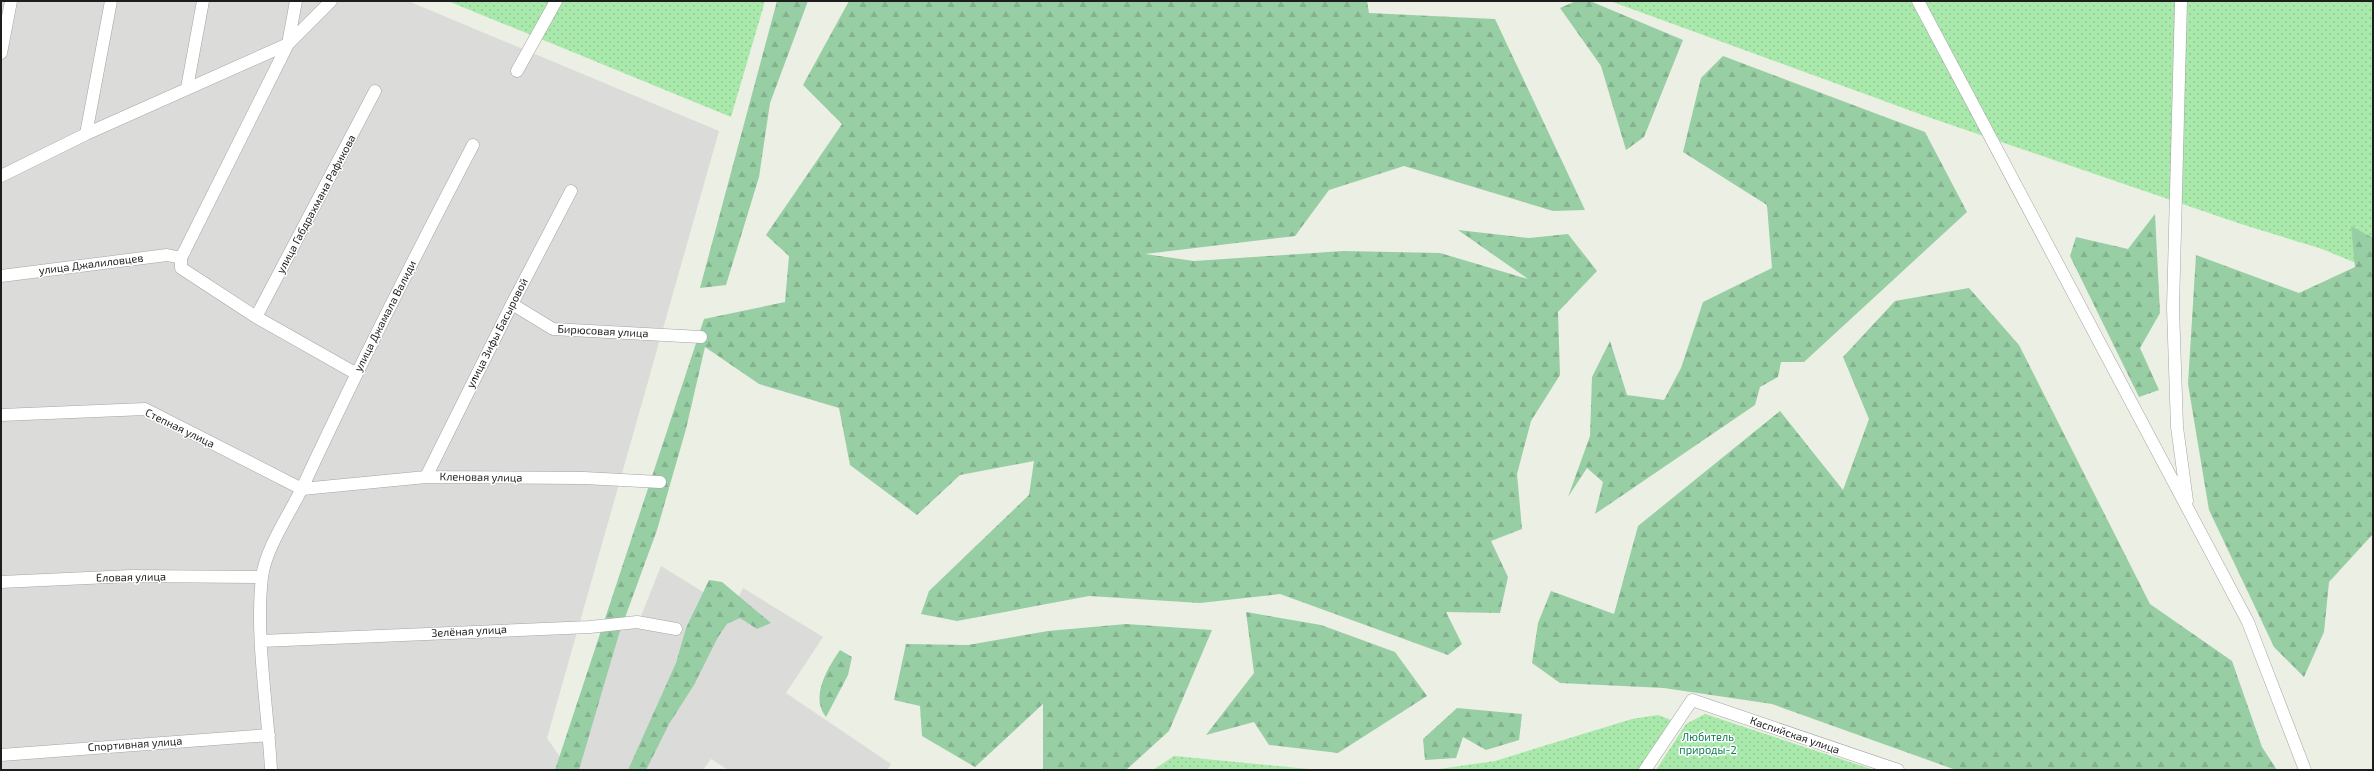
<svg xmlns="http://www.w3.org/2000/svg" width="2374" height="771" viewBox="0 0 2374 771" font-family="'Exo 2',sans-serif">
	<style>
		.residential { fill: #dbdbda }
		.grass { fill: url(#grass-dots) }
		.forest { fill: url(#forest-firs) }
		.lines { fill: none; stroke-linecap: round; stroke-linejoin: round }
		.minor-casing { stroke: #a4a4a4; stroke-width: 13 }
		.minor { stroke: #fff; stroke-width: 12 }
		.labels { text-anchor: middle; stroke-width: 3; stroke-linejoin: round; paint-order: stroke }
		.street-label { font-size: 11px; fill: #1d1d1d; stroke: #fff }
		.park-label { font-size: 11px; fill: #0c7b50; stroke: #fff }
	</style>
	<defs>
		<pattern id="grass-dots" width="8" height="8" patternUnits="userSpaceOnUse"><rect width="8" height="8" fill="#a9e9ab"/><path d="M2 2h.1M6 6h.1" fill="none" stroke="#91c793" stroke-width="1.8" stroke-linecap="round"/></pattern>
		<pattern id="forest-firs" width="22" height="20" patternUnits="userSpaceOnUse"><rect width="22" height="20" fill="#98cea4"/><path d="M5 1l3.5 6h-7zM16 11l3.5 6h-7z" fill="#83b08d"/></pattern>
	</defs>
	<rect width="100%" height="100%" fill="#ecefe3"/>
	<path class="residential" d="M 1,1 L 408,1 L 719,131 L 547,738 L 569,770 L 1,770 Z
		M 661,566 L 732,610 L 743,588 L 823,637 L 786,693 L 891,764 L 887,770 L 728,770 L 711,759 L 703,770 L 647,770 L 642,767 L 641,770 L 577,770 L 613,634 L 641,616 Z"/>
	<path class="grass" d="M 448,1 L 765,1 L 731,117 Z
		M 1610,1 L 2373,1 L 2373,270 L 2322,249 L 2241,224 L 1928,117 Z
		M 1705,714 L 1874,770 L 1656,770 L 1686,724 Z
		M 1658,715 L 1671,720 L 1638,770 L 1432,770 L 1495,761 L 1632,719 Z
		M 1174,756 L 1319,770 L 1153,770 Z"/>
	<path class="forest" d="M 777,1 L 808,1 L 770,103 L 759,177 L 726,285 L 700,288 Z
		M 849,1 L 1367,1 L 1369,13 L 1495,19 L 1585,210 L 1553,211 L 1404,166 L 1329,190 L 1295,236 L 1145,254 L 1194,261 L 1343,251 L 1440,253 L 1528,279 L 1458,230 L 1529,238 L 1568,234 L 1597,271 L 1558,312 L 1560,375 L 1531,421 L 1517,474 L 1522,529 L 1491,541 L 1508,577 L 1500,613 L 1446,612 L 1462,644 L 1448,655 L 1280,594 L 1200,603 L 1089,596 L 957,621 L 921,614 L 929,591 L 1029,495 L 1034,461 L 960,475 L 917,515 L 850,465 L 839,408 L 759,384 L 705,347 L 686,429 L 657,530 L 619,634 L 579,770 L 555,770 L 704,319 L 785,302 L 789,256 L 766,235 L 842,124 L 803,85 Z
		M 1576,1 L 1590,1 L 1683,40 L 1644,137 L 1626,150 L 1601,66 L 1560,8 Z
		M 1723,56 L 1925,132 L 1967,212 L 1804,362 L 1781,362 L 1778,377 L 1760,387 L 1755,405 L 1595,514 L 1603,482 L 1587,468 L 1568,497 L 1590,436 L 1592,377 L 1610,341 L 1627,395 L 1664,400 L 1681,368 L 1703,302 L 1772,268 L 1767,205 L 1683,152 L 1701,78 Z
		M 2155,214 L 2160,313 L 2140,348 L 2159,390 L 2139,397 L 2070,256 L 2076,237 L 2128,249 Z
		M 2351,226 L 2373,238 L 2373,534 L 2329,582 L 2324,632 L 2304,677 L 2274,647 L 2209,510 L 2188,384 L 2196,255 L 2299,293 L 2355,267 Z
		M 1969,288 L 2019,345 L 2150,604 L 2232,661 L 2262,747 L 2277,770 L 1956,770 L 1772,704 L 1664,688 L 1560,683 L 1532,663 L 1538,623 L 1551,591 L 1614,614 L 1638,526 L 1780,411 L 1843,490 L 1869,419 L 1843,357 L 1895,301 Z
		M 709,580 L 722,582 L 771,623 L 757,629 L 740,618 L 727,624 L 718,637 L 694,685 L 669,724 L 646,770 L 628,770 L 676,663 L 686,628 Z
		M 1246,612 L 1321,625 L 1395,652 L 1427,696 L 1338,753 L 1269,745 L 1254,722 L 1206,735 L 1254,673 Z
		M 1126,624 L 1212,630 L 1169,731 L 1126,770 L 1043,770 L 1043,704 L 975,767 L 922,736 L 920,706 L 894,700 L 906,644 L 968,645 L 1048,631 Z
		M 840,650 L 852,657 L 848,675 L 826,717 C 810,697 827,669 840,650 Z
		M 1457,708 L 1522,714 L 1519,740 L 1486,750 L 1463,737 L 1456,758 L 1425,760 L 1423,739 Z"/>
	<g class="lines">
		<g class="minor-casing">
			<path id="minor" d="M 1918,1 L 2248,622 L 2305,770
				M 2181,1 L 2173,308 L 2177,427 L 2187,501
				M 288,44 L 331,1
				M 288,44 L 296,1
				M 1,53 L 11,1
				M 517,71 L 556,1
				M 187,88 L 203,1
				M 86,134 L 111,1
				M 1,176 L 86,134 L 288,44 L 181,258 L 181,268 L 256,317 L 355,373
				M 1,276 L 167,255 L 181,258
				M 512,304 L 553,329 L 701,337
				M 256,317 L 375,91
				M 1,415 L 145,409 L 302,489
				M 426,477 L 512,304 L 571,191
				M 302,489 L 426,477 L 584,478 L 660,482
				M 1,582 L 131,576 L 262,577
				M 261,641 L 590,627 L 637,622 L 676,629
				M 1,755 L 269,735
				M 271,770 C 268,709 255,637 262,577 C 266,546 292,511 305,482 C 358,368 415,256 473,145
				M 1645,770 L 1692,700 L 1898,770"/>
		</g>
		<use href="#minor" class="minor"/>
	</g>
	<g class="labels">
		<g class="street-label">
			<text transform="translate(316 204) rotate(-62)" y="4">улица Габдрахмана Рафикова</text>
			<text transform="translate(91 264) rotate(-7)" y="4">улица Джалиловцев</text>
			<text transform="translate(385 316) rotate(-63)" y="4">улица Джамала Валиди</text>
			<text transform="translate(603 331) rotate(3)" y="4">Бирюсовая улица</text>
			<text transform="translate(497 333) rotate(-63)" y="4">улица Зифы Басыровой</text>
			<text transform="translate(180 428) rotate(26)" y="4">Степная улица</text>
			<text transform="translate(481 477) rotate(1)" y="4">Кленовая улица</text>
			<text transform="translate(131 577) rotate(-1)" y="4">Еловая улица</text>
			<text transform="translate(469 631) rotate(-3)" y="4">Зелёная улица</text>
			<text transform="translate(1795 735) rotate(19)" y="4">Каспийская улица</text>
			<text transform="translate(135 744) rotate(-4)" y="4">Спортивная улица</text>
		</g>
		<g class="park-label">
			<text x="1708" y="741">Любитель<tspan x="1708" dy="13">природы-2</tspan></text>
		</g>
	</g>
	<rect width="2374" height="771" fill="none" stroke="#1d1d1d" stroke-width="4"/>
</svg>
